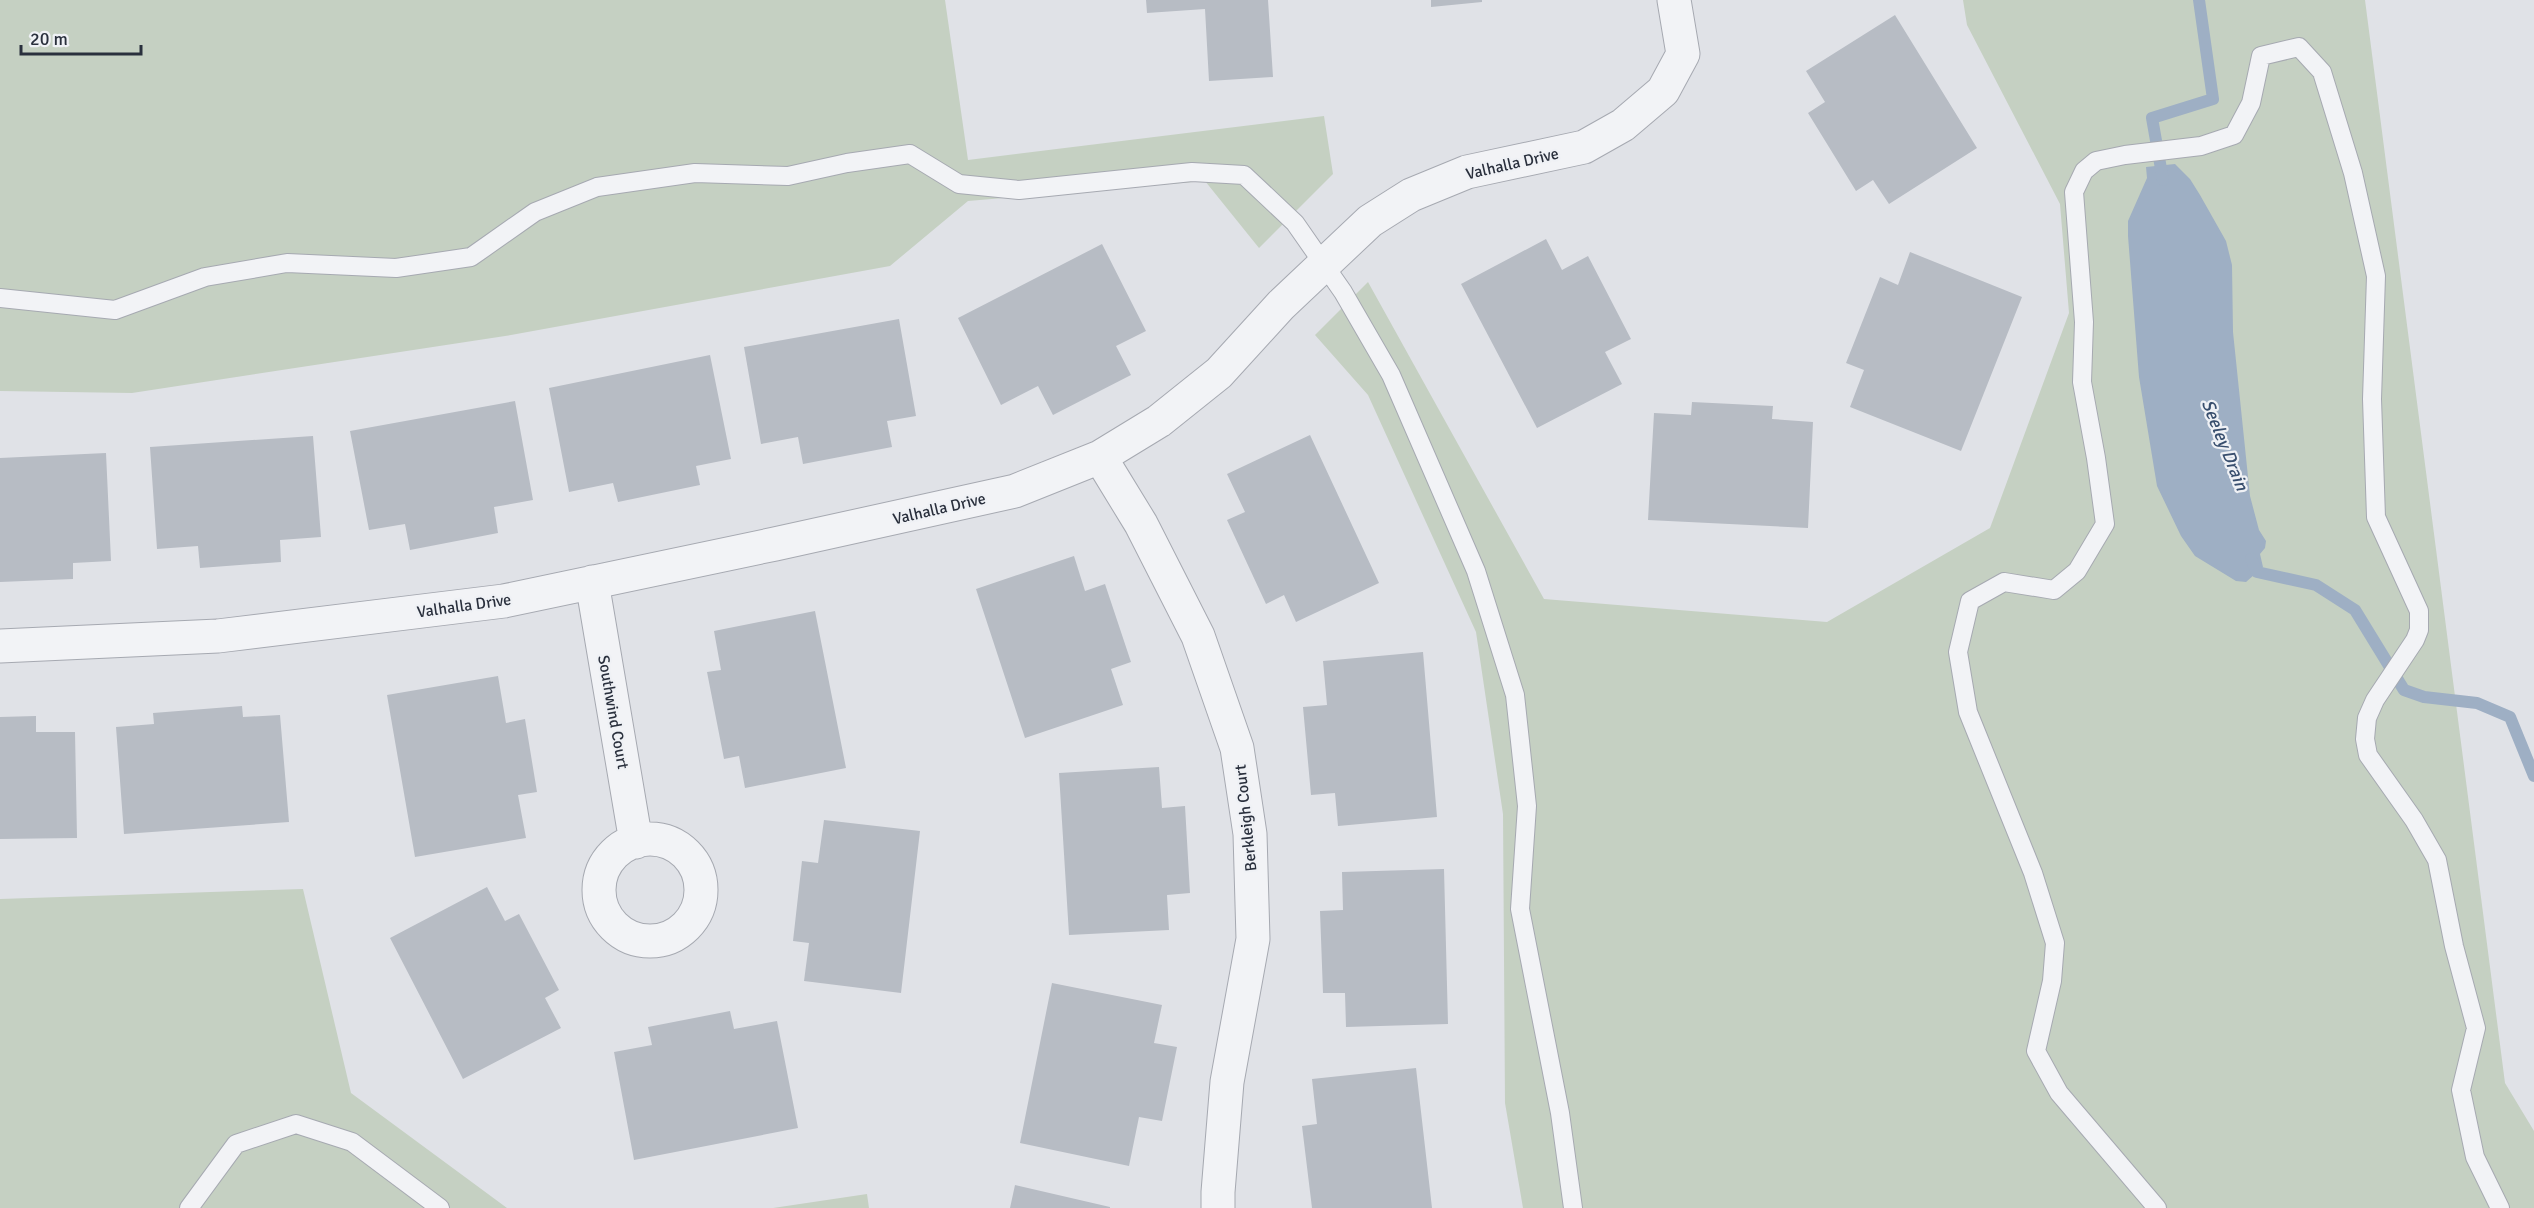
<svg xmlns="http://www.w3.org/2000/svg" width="2534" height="1208" viewBox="0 0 2534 1208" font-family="Signika,sans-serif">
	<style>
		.green { fill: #c5d0c2 }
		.water { fill: #9eafc4 }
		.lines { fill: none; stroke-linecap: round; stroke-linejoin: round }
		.stream { stroke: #9eafc4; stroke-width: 12 }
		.building { fill: #b7bcc4 }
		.service-casing { stroke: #a6a9b1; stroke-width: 20 }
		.minor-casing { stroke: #a6a9b1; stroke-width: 35 }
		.service { stroke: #f2f3f6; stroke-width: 18 }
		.minor { stroke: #f2f3f6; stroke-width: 33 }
		.labels { text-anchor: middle; stroke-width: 4.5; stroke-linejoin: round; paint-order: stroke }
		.street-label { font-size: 16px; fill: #2a303d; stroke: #eff1f5 }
		.water-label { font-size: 18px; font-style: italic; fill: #384e6d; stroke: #eff1f5 }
	</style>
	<rect width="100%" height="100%" fill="#e0e2e7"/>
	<path class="green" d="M 0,0 L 945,0 L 968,160 L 1324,116 L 1333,174 L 1259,248 L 1205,181 L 968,201 L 890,266 L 511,335 L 132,393 L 0,391 Z
		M 1963,0 L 2365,0 L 2505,1083 L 2534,1131 L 2534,1208 L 1523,1208 L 1505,1103 L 1503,814 L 1476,632 L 1368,395 L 1315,335 L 1368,282 L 1544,599 L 1827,622 L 1990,528 L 2069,313 L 2060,204 L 1967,25 Z
		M 303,889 L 351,1093 L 507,1208 L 0,1208 L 0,899 Z
		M 867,1194 L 869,1208 L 773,1208 Z"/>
	<path class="water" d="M 2175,164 L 2190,179 L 2200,195 L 2226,241 L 2232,265 L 2233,332 L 2250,496 L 2259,530 L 2266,541 L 2265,548 L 2260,554 L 2263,567 L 2246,582 L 2236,581 L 2195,556 L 2181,536 L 2157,486 L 2139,377 L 2128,236 L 2128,221 L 2147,178 L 2146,167 Z"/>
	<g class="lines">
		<path class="stream" d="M 2163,180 L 2152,118 L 2213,99 L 2199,0
			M 2251,559 L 2257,572 L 2316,585 L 2355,610 L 2404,690 L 2424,697 L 2477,703 L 2510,717 L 2534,776"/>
	</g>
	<path class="building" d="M 1146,0 L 1268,0 L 1273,77 L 1209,81 L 1205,9 L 1147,13 Z
		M 1431,0 L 1482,0 L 1482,2 L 1431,7 Z
		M 1895,15 L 1977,148 L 1889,204 L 1873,180 L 1856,191 L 1808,113 L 1825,102 L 1806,71 Z
		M 1546,239 L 1562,270 L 1588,256 L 1631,339 L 1605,352 L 1622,384 L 1537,428 L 1461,284 Z
		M 1102,244 L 1146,331 L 1116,346 L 1131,375 L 1053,415 L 1038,386 L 1001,405 L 958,318 Z
		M 1910,252 L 2022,297 L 1961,451 L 1850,407 L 1864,370 L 1846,363 L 1880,277 L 1898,285 Z
		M 899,319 L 916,416 L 887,421 L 892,447 L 803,464 L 798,437 L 761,444 L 744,347 Z
		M 710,355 L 731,459 L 696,466 L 700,485 L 618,502 L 613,483 L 569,492 L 549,388 Z
		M 515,401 L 533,500 L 494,507 L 498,533 L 410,550 L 405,524 L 369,530 L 350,431 Z
		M 1692,402 L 1773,406 L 1772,419 L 1813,422 L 1808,528 L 1648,520 L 1654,413 L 1691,415 Z
		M 1310,435 L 1379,583 L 1296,622 L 1284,595 L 1266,604 L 1227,520 L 1245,512 L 1227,474 Z
		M 313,436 L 321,537 L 280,540 L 281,562 L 200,568 L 198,546 L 157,549 L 150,447 Z
		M 106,453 L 111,561 L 73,563 L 73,579 L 0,582 L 0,458 Z
		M 1074,556 L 1085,591 L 1105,584 L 1131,662 L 1111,669 L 1123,705 L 1025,738 L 976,589 Z
		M 815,611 L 846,768 L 745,788 L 739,756 L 724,759 L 707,672 L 721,670 L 714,631 Z
		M 1423,652 L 1437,817 L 1338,826 L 1335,793 L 1311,795 L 1303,707 L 1327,705 L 1323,661 Z
		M 498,676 L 506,723 L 525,719 L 537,792 L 518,795 L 526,838 L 415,857 L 387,695 Z
		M 242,706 L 243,717 L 280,715 L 289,822 L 124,834 L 116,727 L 154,724 L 153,713 Z
		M 36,716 L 36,732 L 75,732 L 77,838 L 0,839 L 0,717 Z
		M 1159,767 L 1162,808 L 1185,806 L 1190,893 L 1167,895 L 1169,930 L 1069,935 L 1059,773 Z
		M 824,820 L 920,831 L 901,993 L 804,981 L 809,943 L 793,941 L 802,861 L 818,863 Z
		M 1444,869 L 1448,1024 L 1346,1027 L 1345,993 L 1323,993 L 1320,911 L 1343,910 L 1342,872 Z
		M 487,887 L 505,921 L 519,914 L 559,990 L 545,998 L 561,1028 L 463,1079 L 390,938 Z
		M 1052,983 L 1162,1005 L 1154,1043 L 1177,1047 L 1162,1121 L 1139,1117 L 1129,1166 L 1020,1143 Z
		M 730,1011 L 734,1029 L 777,1021 L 798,1128 L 634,1160 L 614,1052 L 652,1045 L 648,1027 Z
		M 1416,1068 L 1432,1208 L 1312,1208 L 1302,1126 L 1317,1124 L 1312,1079 Z
		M 1015,1185 L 1110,1207 L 1110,1208 L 1010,1208 Z"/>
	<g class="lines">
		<g class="service-casing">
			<path id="service" d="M 0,298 L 115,310 L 205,277 L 287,263 L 396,268 L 471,257 L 535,212 L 597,187 L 695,173 L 788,176 L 847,163 L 910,154 L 959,184 L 1019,190 L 1192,172 L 1244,175 L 1295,223 L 1343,292 L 1391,375 L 1476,571 L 1515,695 L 1527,806 L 1520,909 L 1560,1113 L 1573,1208
				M 189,1208 L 236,1144 L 296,1124 L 352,1142 L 440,1208
				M 2157,1208 L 2059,1093 L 2036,1051 L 2052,981 L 2055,943 L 2033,873 L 1968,712 L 1958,652 L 1970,601 L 2004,582 L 2054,590 L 2077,571 L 2105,524 L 2096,458 L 2082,382 L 2084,322 L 2074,192 L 2084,171 L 2096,161 L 2125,155 L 2201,146 L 2234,135 L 2251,103 L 2261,56 L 2299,47 L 2322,72 L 2353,173 L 2376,276 L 2372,399 L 2376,517 L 2419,611 L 2419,630 L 2415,640 L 2375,700 L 2367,718 L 2365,739 L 2368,755 L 2414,820 L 2437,860 L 2454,946 L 2476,1028 L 2461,1090 L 2475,1157 L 2500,1208"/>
		</g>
		<g class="minor-casing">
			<path id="minor" d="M 1100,457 L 1141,524 L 1198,636 L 1237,748 L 1250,834 L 1253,939 L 1227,1082 L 1218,1192 L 1218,1208
				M 592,582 L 636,842
				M 0,646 L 218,636 L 504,601 L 775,544 L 1015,491 L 1100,457 L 1159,421 L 1219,373 L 1281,305 L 1370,221 L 1411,195 L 1467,172 L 1584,147 L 1623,125 L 1663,91 L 1683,54 L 1674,0
				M599 890a51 51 0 1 1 102 0a51 51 0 1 1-102 0Z"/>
		</g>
		<use href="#service" class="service"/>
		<use href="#minor" class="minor"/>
	</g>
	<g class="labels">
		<g class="street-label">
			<text transform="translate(1512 163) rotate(-13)" y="6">Valhalla Drive</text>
			<text transform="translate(939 508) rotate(-13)" y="6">Valhalla Drive</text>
			<text transform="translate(464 605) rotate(-8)" y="6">Valhalla Drive</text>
			<text transform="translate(614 712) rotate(80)" y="6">Southwind Court</text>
			<text transform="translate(1245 818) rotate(-96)" y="6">Berkleigh Court</text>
		</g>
		<g class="water-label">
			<text transform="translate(2225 445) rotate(68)" y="6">Seeley Drain</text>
		</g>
	</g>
	<path d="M21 45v9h120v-9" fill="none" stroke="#2a303d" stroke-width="3"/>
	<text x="30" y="45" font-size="18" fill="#2a303d" stroke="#eff1f5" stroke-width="4.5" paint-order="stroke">20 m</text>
</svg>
